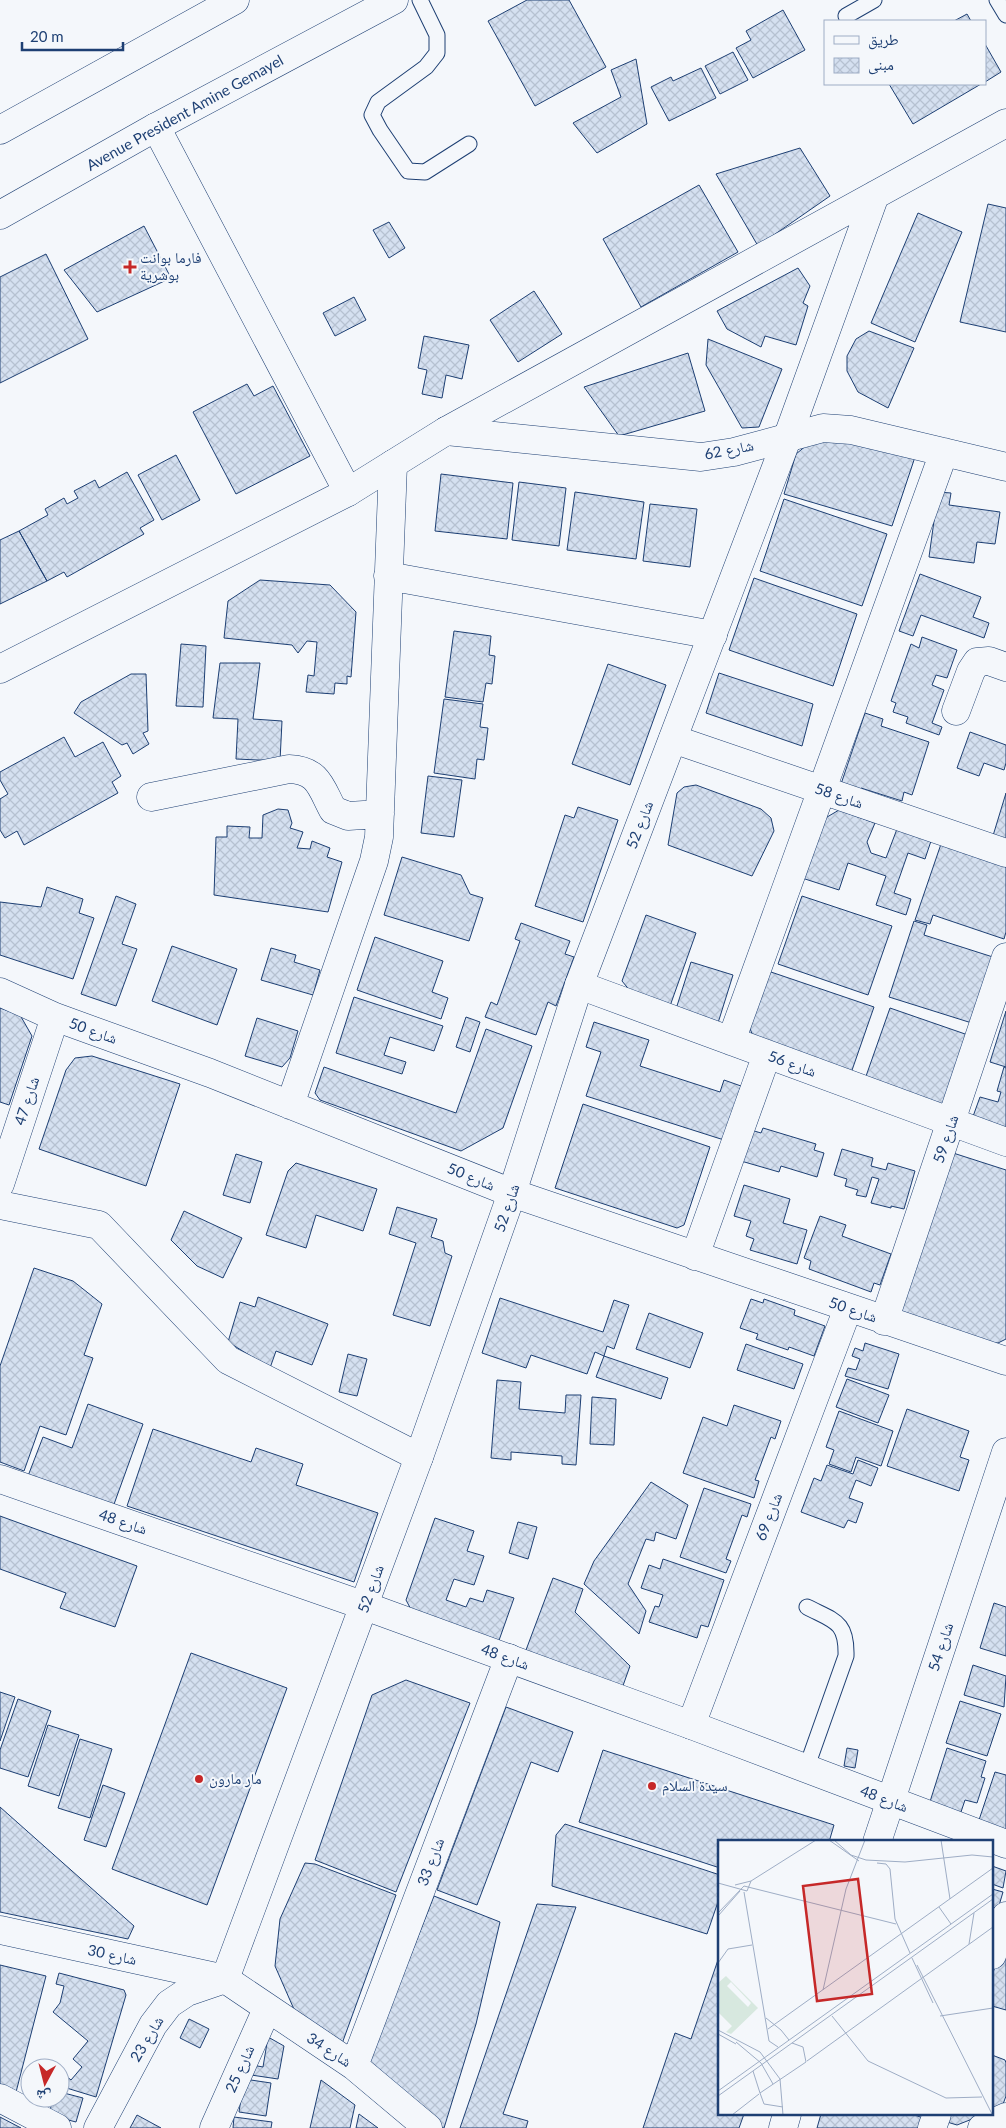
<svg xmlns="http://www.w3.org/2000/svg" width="1006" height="2128" viewBox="0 0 1006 2128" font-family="Lato,'Noto Naskh Arabic',sans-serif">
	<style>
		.building { fill: url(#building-cross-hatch); stroke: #1d3f73 }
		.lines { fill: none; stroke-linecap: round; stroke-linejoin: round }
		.lane-casing { stroke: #1d3f73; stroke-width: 17 }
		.street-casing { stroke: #1d3f73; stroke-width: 29 }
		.secondary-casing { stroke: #1d3f73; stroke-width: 29 }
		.highway-casing { stroke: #1d3f73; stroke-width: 29 }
		.lane { stroke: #f4f7fb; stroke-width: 15 }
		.street { stroke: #f4f7fb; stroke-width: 28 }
		.secondary { stroke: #f4f7fb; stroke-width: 28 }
		.highway { stroke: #f4f7fb; stroke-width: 28 }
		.poi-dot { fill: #c62828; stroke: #f4f7fb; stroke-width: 2 }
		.labels { text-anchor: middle; stroke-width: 4; stroke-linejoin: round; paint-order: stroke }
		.street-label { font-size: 15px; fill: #1d3f73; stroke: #f4f7fb }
		.poi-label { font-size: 15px; fill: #1d3f73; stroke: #f4f7fb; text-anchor: start }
		.inset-road { fill: none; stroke: #9eadc5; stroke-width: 1 }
		.view { fill: #c62828; fill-opacity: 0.15; stroke: #c62828; stroke-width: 2.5 }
		.inset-edge { fill: none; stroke: #1d3f73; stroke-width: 2.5 }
	</style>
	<defs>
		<pattern id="building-cross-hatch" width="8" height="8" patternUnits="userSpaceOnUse" patternTransform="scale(1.25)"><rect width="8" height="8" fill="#d5e0f0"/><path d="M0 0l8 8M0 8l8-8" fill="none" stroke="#b6c1d1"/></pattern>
	</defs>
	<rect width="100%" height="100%" fill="#f4f7fb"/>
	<path class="building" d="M 527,0 L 569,0 L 606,67 L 535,106 L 488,21 Z
		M 783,10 L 805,50 L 753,78 L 736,48 L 751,40 L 746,31 Z
		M 967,14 L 971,21 L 954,21 Z
		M 985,44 L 1001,72 L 985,82 Z
		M 733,52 L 748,80 L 720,94 L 705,66 Z
		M 636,59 L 647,124 L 597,153 L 573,123 L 621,97 L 611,70 Z
		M 701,68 L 716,98 L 669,121 L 651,87 L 671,77 L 673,81 Z
		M 889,84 L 981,84 L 913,124 Z
		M 800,148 L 830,196 L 758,246 L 716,174 Z
		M 699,185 L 738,252 L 641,307 L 603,239 Z
		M 988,204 L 1006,208 L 1006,332 L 960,322 Z
		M 918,213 L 962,232 L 915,342 L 871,323 Z
		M 389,222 L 405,248 L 389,258 L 373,230 Z
		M 144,226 L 171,278 L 97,312 L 64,270 Z
		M 46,254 L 88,339 L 0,383 L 0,277 Z
		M 798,268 L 810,286 L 803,303 L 808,306 L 796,345 L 765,336 L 761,347 L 727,329 L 717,311 Z
		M 534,291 L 562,334 L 518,362 L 490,320 Z
		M 354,297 L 366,320 L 335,336 L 323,313 Z
		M 869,331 L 914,348 L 888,408 L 858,392 L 847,371 L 847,356 L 856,339 Z
		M 424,336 L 469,345 L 462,379 L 446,375 L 442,398 L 422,394 L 427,370 L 418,368 Z
		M 708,339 L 782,369 L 759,427 L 742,428 L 706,365 Z
		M 688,353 L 705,411 L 619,436 L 584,387 Z
		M 247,384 L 254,396 L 273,386 L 310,456 L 236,494 L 193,412 Z
		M 818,436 L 916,454 L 892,526 L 784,494 L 796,454 Z
		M 176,455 L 200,500 L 162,520 L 138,475 Z
		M 127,472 L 154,520 L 140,528 L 144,534 L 67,577 L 64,572 L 47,581 L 19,531 L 48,515 L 45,509 L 64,498 L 67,504 L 78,498 L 74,491 L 95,480 L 99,488 Z
		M 441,474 L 513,483 L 507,539 L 435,531 Z
		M 519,482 L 566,488 L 559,546 L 512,540 Z
		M 575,492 L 644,502 L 636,559 L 567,550 Z
		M 938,492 L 951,493 L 949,505 L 1000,512 L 995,544 L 977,542 L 974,563 L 929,557 Z
		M 784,499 L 887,534 L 862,606 L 760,571 Z
		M 650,504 L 697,509 L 690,567 L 643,561 Z
		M 19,531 L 47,581 L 0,604 L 0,540 Z
		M 920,574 L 981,597 L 973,617 L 989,623 L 984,638 L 921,615 L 913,636 L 899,631 Z
		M 754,578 L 857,614 L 833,686 L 729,650 Z
		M 260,580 L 330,585 L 356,612 L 351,677 L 347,676 L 347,684 L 335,683 L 334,694 L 306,692 L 308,675 L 314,676 L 317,642 L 307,641 L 298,653 L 292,645 L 224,638 L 228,601 Z
		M 454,631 L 491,636 L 489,655 L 495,656 L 492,684 L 486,683 L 483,702 L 445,697 Z
		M 922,637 L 957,650 L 947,678 L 936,675 L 932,685 L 944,690 L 932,723 L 942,727 L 939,735 L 906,723 L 908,717 L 893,712 L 896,703 L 891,701 L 911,644 L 919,648 Z
		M 181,644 L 206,646 L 203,707 L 176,706 Z
		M 220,663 L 260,663 L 253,719 L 282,721 L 280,761 L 236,759 L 238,719 L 213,718 Z
		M 608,664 L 666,685 L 630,785 L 572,764 Z
		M 719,673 L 813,704 L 802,746 L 706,713 Z
		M 131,674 L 146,674 L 148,731 L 143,733 L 149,744 L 133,754 L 127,743 L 122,745 L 74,713 L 81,702 Z
		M 444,699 L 483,704 L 480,727 L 488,728 L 484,760 L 477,759 L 475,779 L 434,773 Z
		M 865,713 L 883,719 L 881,726 L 929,742 L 912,795 L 904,792 L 902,801 L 861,788 L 860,793 L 840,787 Z
		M 970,732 L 1006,745 L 1006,763 L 1004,770 L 984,763 L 979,776 L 957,768 Z
		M 64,737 L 75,757 L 103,742 L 121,776 L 112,782 L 118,793 L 24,845 L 17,831 L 5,838 L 0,830 L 0,799 L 8,794 L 0,780 L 0,772 Z
		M 428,776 L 462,780 L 454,837 L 421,833 Z
		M 696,785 L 761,809 L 771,818 L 774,831 L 752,876 L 668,845 L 677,793 L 684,787 Z
		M 1006,793 L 1006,845 L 992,839 Z
		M 578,807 L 618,820 L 583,922 L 535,906 L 565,815 L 574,818 Z
		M 278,809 L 288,810 L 292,823 L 290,828 L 303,832 L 297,848 L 310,849 L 312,841 L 330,848 L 327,857 L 342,862 L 328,912 L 214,895 L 216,837 L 227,837 L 227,826 L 250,827 L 249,838 L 262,838 L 263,815 Z
		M 839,810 L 875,823 L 867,842 L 871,853 L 886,858 L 897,829 L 931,841 L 925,859 L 908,853 L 894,893 L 911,899 L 906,915 L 876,905 L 886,876 L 848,863 L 839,890 L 802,878 L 822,820 Z
		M 941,844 L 1006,867 L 1006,932 L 1004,939 L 933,915 L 930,924 L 915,920 Z
		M 402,857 L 461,875 L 470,894 L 483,898 L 469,941 L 384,915 Z
		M 47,887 L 83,899 L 79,913 L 94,918 L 73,979 L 0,955 L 0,902 L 41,907 Z
		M 116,896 L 136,904 L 122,944 L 137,949 L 116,1006 L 81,994 Z
		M 802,896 L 892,926 L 868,995 L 778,964 Z
		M 646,915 L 696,933 L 670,1006 L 631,992 L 622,981 Z
		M 914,921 L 927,925 L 924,935 L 996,958 L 975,1024 L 889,997 Z
		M 521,923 L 570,941 L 565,954 L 574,957 L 556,1006 L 548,1002 L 536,1035 L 485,1017 L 491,1002 L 497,1005 L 520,941 L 515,939 Z
		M 375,937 L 443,961 L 432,992 L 448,998 L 441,1019 L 357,990 Z
		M 172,946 L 237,969 L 217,1025 L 152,1001 Z
		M 271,948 L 296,955 L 294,962 L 320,970 L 313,995 L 261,980 Z
		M 691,962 L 733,975 L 718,1023 L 676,1009 Z
		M 768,971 L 874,1007 L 850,1076 L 756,1044 L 749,1026 Z
		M 354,997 L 443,1026 L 434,1051 L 390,1037 L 384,1055 L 406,1062 L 402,1074 L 336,1053 Z
		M 0,1008 L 20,1015 L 32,1036 L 9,1105 L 0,1102 Z
		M 890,1008 L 968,1035 L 944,1105 L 865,1079 Z
		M 1006,1011 L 1006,1067 L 990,1062 Z
		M 466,1017 L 480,1022 L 470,1052 L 456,1047 Z
		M 257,1018 L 298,1031 L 290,1058 L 282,1067 L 245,1056 Z
		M 594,1022 L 649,1040 L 640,1066 L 720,1092 L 724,1080 L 741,1086 L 724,1140 L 586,1096 L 601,1052 L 586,1047 Z
		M 486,1029 L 532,1046 L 503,1128 L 461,1151 L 320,1100 L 315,1093 L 324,1067 L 456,1113 Z
		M 92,1056 L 180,1084 L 146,1186 L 39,1149 L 66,1070 L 75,1058 Z
		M 1004,1067 L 1006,1068 L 1006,1135 L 971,1122 L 980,1097 L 998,1102 L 1001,1092 L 997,1091 Z
		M 583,1104 L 710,1147 L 684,1225 L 677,1228 L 555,1188 Z
		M 763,1128 L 816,1144 L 814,1150 L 824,1153 L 817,1177 L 781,1166 L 779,1172 L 741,1161 L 751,1130 L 761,1133 Z
		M 842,1149 L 873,1158 L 871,1166 L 886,1170 L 888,1163 L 915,1171 L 904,1209 L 891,1206 L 891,1208 L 871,1203 L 879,1179 L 872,1177 L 866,1197 L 856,1195 L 858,1190 L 845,1186 L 847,1179 L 834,1175 Z
		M 950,1152 L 1006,1170 L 1006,1339 L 998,1343 L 980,1344 L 898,1318 Z
		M 236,1154 L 262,1162 L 250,1203 L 223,1195 Z
		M 296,1163 L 377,1189 L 363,1231 L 316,1215 L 306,1248 L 266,1235 L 288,1171 Z
		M 744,1185 L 790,1199 L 783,1223 L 807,1230 L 797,1264 L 750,1250 L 754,1239 L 746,1236 L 751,1221 L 734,1216 Z
		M 397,1207 L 437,1219 L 431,1237 L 443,1241 L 445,1253 L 452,1256 L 430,1326 L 393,1315 L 416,1243 L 389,1234 Z
		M 184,1211 L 242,1238 L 223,1278 L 197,1266 L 171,1240 Z
		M 820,1216 L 846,1225 L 842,1236 L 891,1254 L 880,1285 L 874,1283 L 871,1292 L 809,1269 L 811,1261 L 804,1258 Z
		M 34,1268 L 73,1281 L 102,1304 L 84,1355 L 93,1358 L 66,1435 L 40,1426 L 24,1471 L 0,1462 L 0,1366 Z
		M 258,1297 L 328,1324 L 312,1365 L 276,1351 L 270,1368 L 228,1342 L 240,1302 L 255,1307 Z
		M 500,1298 L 603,1332 L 614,1300 L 629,1305 L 614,1349 L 607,1346 L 604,1356 L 595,1352 L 587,1374 L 531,1355 L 526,1368 L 482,1353 Z
		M 751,1299 L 763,1303 L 764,1299 L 795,1310 L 794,1315 L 825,1326 L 814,1356 L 789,1347 L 788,1350 L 756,1339 L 758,1334 L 740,1328 Z
		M 649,1313 L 703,1333 L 690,1368 L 636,1349 Z
		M 865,1343 L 899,1354 L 888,1389 L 845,1376 L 848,1368 L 856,1370 L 860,1359 L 852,1356 L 855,1348 L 863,1351 Z
		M 746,1344 L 803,1364 L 794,1389 L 737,1370 Z
		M 348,1354 L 367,1359 L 357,1396 L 339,1392 Z
		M 604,1356 L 668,1378 L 661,1399 L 596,1377 Z
		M 847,1379 L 889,1395 L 878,1423 L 836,1407 Z
		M 497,1380 L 521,1382 L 519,1409 L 565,1413 L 566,1395 L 581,1395 L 576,1465 L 562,1464 L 562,1456 L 511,1452 L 511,1460 L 491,1458 Z
		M 592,1397 L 616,1399 L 614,1445 L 590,1444 Z
		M 88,1404 L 143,1424 L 113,1507 L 28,1476 L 43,1437 L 72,1448 Z
		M 734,1405 L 781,1421 L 775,1439 L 771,1437 L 755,1480 L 759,1481 L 754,1498 L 683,1473 L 703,1417 L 727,1426 Z
		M 907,1409 L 969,1431 L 960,1457 L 969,1460 L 959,1491 L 887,1466 Z
		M 839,1411 L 893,1431 L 881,1466 L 856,1457 L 851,1472 L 829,1464 L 834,1450 L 826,1447 Z
		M 153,1429 L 251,1462 L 256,1448 L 303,1464 L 296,1485 L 378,1513 L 354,1582 L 127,1506 Z
		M 858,1460 L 878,1468 L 871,1486 L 856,1480 L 849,1498 L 863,1503 L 856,1523 L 848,1520 L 844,1528 L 801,1512 L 814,1478 L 821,1481 L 827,1465 L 853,1474 Z
		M 651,1482 L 688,1505 L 676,1539 L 656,1532 L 654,1541 L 646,1539 L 628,1584 L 646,1611 L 639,1634 L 584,1584 L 594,1561 Z
		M 704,1488 L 751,1504 L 747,1517 L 742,1515 L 726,1559 L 731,1561 L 726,1573 L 680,1557 Z
		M 0,1516 L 137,1566 L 115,1627 L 60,1608 L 66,1593 L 0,1569 Z
		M 435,1518 L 474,1531 L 467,1551 L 484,1556 L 474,1585 L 454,1579 L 446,1600 L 466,1607 L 470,1598 L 483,1602 L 487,1590 L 514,1598 L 497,1646 L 415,1617 L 406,1600 Z
		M 518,1522 L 537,1527 L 528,1559 L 509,1553 Z
		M 663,1559 L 724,1580 L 708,1627 L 701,1625 L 697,1638 L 649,1622 L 655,1606 L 659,1607 L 663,1595 L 641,1588 L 649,1565 L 660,1569 Z
		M 553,1578 L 583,1589 L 575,1612 L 630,1666 L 620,1694 L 523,1658 Z
		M 994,1603 L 1006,1607 L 1006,1656 L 980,1648 Z
		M 191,1653 L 287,1688 L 207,1905 L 112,1869 Z
		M 973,1665 L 1006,1676 L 1004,1707 L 964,1695 Z
		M 406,1680 L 470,1703 L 396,1892 L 315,1860 L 372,1695 Z
		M 0,1692 L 15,1697 L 0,1741 Z
		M 18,1699 L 51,1711 L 28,1777 L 0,1768 L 0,1750 Z
		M 960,1701 L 1001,1714 L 987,1756 L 946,1743 Z
		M 506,1707 L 573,1732 L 558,1772 L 531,1762 L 477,1905 L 437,1890 Z
		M 48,1725 L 79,1735 L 59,1796 L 28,1786 Z
		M 80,1739 L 112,1749 L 90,1818 L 58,1808 Z
		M 847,1748 L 858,1750 L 855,1768 L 844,1766 Z
		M 947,1748 L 986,1761 L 981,1777 L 985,1778 L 977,1803 L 965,1800 L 959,1818 L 928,1808 Z
		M 603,1750 L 834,1825 L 829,1842 L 720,1842 L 720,1868 L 579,1822 Z
		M 995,1772 L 1006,1775 L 1006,1835 L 977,1826 Z
		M 103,1785 L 125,1793 L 106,1847 L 84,1840 Z
		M 0,1807 L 134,1926 L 128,1939 L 0,1912 Z
		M 565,1824 L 720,1875 L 720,1896 L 707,1934 L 552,1886 L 556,1835 Z
		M 305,1863 L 315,1864 L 396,1895 L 339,2052 L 300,2023 L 275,1966 L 280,1919 Z
		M 992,1866 L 1006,1871 L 1003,1888 L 992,1884 Z
		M 992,1889 L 1003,1892 L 998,1909 L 992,1907 Z
		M 434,1896 L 500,1922 L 476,2024 L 444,2128 L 436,2128 L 366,2069 Z
		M 537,1904 L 576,1907 L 503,2114 L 528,2121 L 526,2128 L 460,2128 Z
		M 1001,1947 L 1006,1948 L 1006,2010 L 992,2006 L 992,1976 Z
		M 720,1954 L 720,2114 L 744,2114 L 739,2128 L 643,2128 L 675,2033 L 691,2039 Z
		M 0,1965 L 46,1976 L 15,2096 L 0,2089 Z
		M 59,1973 L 124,1990 L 126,1995 L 96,2097 L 60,2086 L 60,2071 L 71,2080 L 82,2067 L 73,2059 L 88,2041 L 53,2012 L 60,2003 L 64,1986 L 56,1984 Z
		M 189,2019 L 209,2029 L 200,2048 L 180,2038 Z
		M 268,2037 L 284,2046 L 278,2079 L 251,2075 L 252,2065 L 263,2067 Z
		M 992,2055 L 1005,2060 L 1006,2063 L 1006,2096 L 1002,2107 L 992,2111 Z
		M 244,2079 L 271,2083 L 266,2116 L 239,2112 Z
		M 321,2080 L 355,2105 L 350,2128 L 310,2128 Z
		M 60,2092 L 83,2098 L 76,2122 L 49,2115 L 53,2098 L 60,2098 Z
		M 359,2114 L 378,2128 L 356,2128 Z
		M 821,2114 L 912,2114 L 923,2118 L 919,2128 L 817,2128 Z
		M 950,2114 L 985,2114 L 957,2125 L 947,2122 Z
		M 137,2115 L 161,2128 L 130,2128 Z
		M 0,2117 L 21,2128 L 0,2128 Z
		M 234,2117 L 272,2122 L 271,2128 L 233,2128 Z"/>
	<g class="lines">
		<g class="lane-casing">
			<path id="lane" d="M 420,0 L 437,35 L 437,53 L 426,67 L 378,102 L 372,115 L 380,130 L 408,171 L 425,172 L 469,144
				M 997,0 L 1006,15
				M 846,16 L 874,0
				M 806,1769 L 846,1656 C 847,1621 834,1621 807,1607"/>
		</g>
		<g class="street-casing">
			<path id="street" d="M 156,127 L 348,492
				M 446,431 L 701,457 L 734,452 L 823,428 L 851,430 L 1006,467
				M 388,576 L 713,635
				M 956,711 L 971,671 L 977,662 L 989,661 L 1006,667
				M 673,739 L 1006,853
				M 151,797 L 289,769 C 319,770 321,788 333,810 L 348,816 L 380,814
				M 579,985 L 1006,1142
				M 0,992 L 55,1017 L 210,1073 L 512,1193 L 1006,1361
				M 731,1041 L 944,452
				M 290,1105 L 374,861 L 379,837 L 393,464
				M 0,1184 L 55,1017
				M 0,1205 L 99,1225 L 228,1360 L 419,1457
				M 695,1256 L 767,1054
				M 884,1321 L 1006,957
				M 691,1725 L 848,1308
				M 877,1842 L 1006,1452
				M 0,1930 L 225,1979 L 354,2066 L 428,2128
				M 992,1955 L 1006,1916
				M 354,2066 L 509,1658
				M 0,2098 L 57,2128
				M 214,2128 L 267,2009
				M 783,2128 L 787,2114
				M 932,2128 L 937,2114
				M 982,2128 L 1006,2117"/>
		</g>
		<g class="secondary-casing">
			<path id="secondary" d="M 0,669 L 348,492 L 446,431 L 1006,123
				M 0,1479 L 365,1606 L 691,1725 L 1006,1844
				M 98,2128 L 153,2025 L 169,2004 L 187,1992 L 225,1979 L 419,1457 L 512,1193 L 579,985 L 788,436 L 875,195"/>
		</g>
		<g class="highway-casing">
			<path id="highway" d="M 0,130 L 235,0
				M 0,215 L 156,127 L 394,0"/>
		</g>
		<use href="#lane" class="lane"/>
		<use href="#street" class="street"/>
		<use href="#secondary" class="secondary"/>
		<use href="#highway" class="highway"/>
	</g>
	<g class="poi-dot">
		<path d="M127.5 259.5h5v5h5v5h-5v5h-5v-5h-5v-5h5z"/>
		<circle cx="199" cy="1779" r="5"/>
		<circle cx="652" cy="1786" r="5"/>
	</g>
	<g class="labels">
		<g class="street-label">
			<text transform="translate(185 113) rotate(-29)" y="5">Avenue President Amine Gemayel</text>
			<text transform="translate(729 450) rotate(-11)" y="5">شارع 62</text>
			<text transform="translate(839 796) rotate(19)" y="5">شارع 58</text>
			<text transform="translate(640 825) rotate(-69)" y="5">شارع 52</text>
			<text transform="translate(93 1031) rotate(20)" y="5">شارع 50</text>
			<text transform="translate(792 1064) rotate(20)" y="5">شارع 56</text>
			<text transform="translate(27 1101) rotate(-72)" y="5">شارع 47</text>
			<text transform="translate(946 1139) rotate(-71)" y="5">شارع 59</text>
			<text transform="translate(471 1177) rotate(22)" y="5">شارع 50</text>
			<text transform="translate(507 1208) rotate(-71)" y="5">شارع 52</text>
			<text transform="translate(853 1310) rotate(19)" y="5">شارع 50</text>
			<text transform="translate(769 1517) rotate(-69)" y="5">شارع 69</text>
			<text transform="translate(123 1522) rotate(19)" y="5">شارع 48</text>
			<text transform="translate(371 1589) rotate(-70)" y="5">شارع 52</text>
			<text transform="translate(941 1647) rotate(-72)" y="5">شارع 54</text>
			<text transform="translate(505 1657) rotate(20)" y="5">شارع 48</text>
			<text transform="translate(884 1799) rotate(21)" y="5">شارع 48</text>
			<text transform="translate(431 1862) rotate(-69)" y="5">شارع 33</text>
			<text transform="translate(112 1955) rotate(12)" y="5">شارع 30</text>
			<text transform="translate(147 2039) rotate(-59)" y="5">شارع 23</text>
			<text transform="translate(329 2050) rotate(33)" y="5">شارع 34</text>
			<text transform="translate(240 2069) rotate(-66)" y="5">شارع 25</text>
		</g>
		<g class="poi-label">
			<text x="140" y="263">فارما بوانت<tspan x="140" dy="17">بوشرية</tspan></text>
			<text x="209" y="1784">مار مارون</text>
			<text x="662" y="1791">سيدة السلام</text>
		</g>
	</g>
	<g transform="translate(718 1840)">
		<rect width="275" height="275" fill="#f4f7fb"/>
		<path d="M 8,136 L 40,168 L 13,194 L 8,192 L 0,184 L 8,192 L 14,186 L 0,172 L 0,143 ZM 13,142 L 33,163 L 30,167 L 9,146 Z" fill="#d7e8df" fill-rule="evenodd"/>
		<path class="inset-road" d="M 111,0 L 141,21M 116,0 L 133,15 L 148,20 L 187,22 L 254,15 L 275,17M 149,0 L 175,0M 223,0 L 232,59M 159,23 L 168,24 L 172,29M 172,29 L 177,79 L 192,113M 0,43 L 29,51 L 33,41 L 98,0M 17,45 L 33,41M 26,52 L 51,201 L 60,207M 221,67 L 233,84M 0,73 L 26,46 L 178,84M 0,76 L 22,51M 251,104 L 256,73M 194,118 L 215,163M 0,123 L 10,109 L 34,105M 199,125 L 274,274M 105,150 L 128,49 L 147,0M 114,176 L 150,221 L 228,258 L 264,257M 222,176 L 275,168M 48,178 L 63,190 L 71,200M 50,189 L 275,28M 0,190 L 42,212 L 62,239M 0,194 L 18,204M 18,202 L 43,223 L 55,244M 74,203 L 85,207 L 88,222M 89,221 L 275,87M 35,231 L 42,253M 62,239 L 65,275M 0,251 L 275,54M 0,256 L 275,59M 65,267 L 46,264 L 42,253 L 88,222M 14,275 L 41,254"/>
		<path class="view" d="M 140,39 L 154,154 L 99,161 L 85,46 Z"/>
		<rect width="275" height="275" class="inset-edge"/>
	</g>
	<rect x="824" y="20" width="162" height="65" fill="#f4f7fb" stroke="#9eadc5"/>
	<rect x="834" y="36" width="25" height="8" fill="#f4f7fb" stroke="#9eadc5"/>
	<text x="868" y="45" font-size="15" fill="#1d3f73">طريق</text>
	<rect x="834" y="58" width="25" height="15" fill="url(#building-cross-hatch)" stroke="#9eadc5"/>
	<text x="868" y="70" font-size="15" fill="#1d3f73">مبنى</text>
	<g transform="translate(45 2083) rotate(187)"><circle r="24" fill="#f4f7fb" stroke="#9eadc5"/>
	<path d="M0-4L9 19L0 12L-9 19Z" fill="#c62828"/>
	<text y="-8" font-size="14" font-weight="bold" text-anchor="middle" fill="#1d3f73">ش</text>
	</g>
	<path d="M22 42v8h101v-8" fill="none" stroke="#1d3f73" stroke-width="2.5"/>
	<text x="30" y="42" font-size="15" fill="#1d3f73" stroke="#f4f7fb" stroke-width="4" paint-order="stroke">20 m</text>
</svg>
